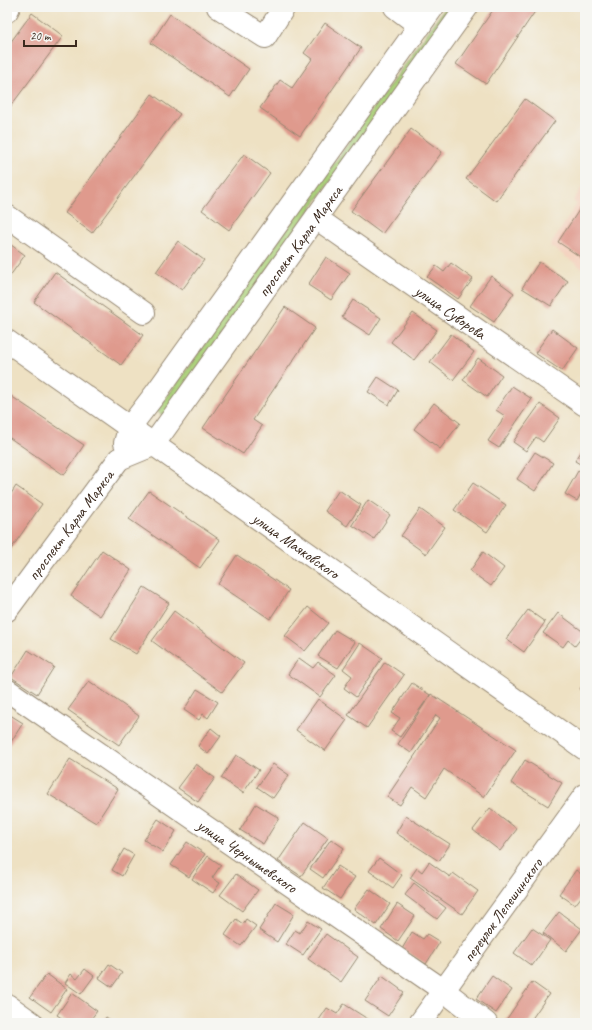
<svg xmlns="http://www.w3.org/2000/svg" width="592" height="1030" viewBox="0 0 592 1030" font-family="Caveat,sans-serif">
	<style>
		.built { fill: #f4d3c0 }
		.green { fill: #acd27c; stroke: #747e4d }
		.building { fill: #df9a8d }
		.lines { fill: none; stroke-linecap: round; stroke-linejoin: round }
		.minor-casing { stroke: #948670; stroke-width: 24 }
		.major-casing { stroke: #948670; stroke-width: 24 }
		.minor { stroke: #fff; stroke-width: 22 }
		.major { stroke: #fff; stroke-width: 22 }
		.labels { text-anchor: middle; stroke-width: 3; stroke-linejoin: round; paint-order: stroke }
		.street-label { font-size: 16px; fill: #3b2a1e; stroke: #f6f6f2 }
	</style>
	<rect width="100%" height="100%" fill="#f6f6f2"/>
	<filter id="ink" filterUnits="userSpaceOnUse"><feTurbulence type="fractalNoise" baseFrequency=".025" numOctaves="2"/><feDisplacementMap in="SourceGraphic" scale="8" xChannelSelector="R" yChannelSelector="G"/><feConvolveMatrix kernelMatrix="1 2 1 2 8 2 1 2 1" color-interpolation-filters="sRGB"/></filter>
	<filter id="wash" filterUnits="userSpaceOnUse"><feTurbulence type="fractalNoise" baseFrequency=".012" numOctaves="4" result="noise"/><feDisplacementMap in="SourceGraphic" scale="16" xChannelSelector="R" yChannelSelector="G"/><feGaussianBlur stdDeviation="0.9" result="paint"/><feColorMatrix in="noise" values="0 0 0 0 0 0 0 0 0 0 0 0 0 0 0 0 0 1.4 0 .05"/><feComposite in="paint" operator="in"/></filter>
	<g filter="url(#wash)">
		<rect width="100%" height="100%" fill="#eee1c3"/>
		<path class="built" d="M 585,183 L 585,270 L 550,246 L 577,204 L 573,201 Z"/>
		<path class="green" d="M 446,7 L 454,7 L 164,416 L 157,411 Z"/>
		<g id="blocks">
			<path class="building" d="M 495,7 L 538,7 L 486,84 L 456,64 Z
				M 32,13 L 63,36 L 7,111 L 7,47 Z
				M 170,14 L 249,69 L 230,97 L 151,43 Z
				M 325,23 L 361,48 L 300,136 L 260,108 L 280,80 L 292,88 L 312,59 L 304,53 Z
				M 152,94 L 180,114 L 92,233 L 65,213 Z
				M 525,99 L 555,121 L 496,201 L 466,179 Z
				M 411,129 L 442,152 L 382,234 L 351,211 Z
				M 244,154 L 270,173 L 229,230 L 202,210 Z
				M 585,201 L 585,260 L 558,242 Z
				M 178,241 L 204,260 L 182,290 L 156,272 Z
				M 7,242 L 25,255 L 7,280 Z
				M 326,257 L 350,273 L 331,300 L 308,285 Z
				M 539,262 L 568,281 L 551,306 L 522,288 Z
				M 451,263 L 473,279 L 458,299 L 427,277 L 436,266 L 444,272 Z
				M 55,272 L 143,335 L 121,365 L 34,302 Z
				M 491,276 L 514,293 L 494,322 L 470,306 Z
				M 353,300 L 381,318 L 370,335 L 342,317 Z
				M 285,307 L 315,328 L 253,420 L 262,426 L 243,454 L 203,428 Z
				M 413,313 L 437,330 L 414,360 L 391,342 Z
				M 552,329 L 578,348 L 562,371 L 535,353 Z
				M 451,334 L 474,352 L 453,380 L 430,362 Z
				M 478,358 L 502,375 L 487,397 L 463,380 Z
				M 378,377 L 398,390 L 389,405 L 368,392 Z
				M 512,386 L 532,399 L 499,448 L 488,441 L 505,416 L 496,410 Z
				M 8,394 L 84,445 L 64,475 L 7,436 L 7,396 Z
				M 434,403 L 460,423 L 440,449 L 414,429 Z
				M 540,404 L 560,418 L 543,442 L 536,437 L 526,451 L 513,442 Z
				M 585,446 L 585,467 L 575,461 Z
				M 535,452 L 553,463 L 535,491 L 517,479 Z
				M 578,471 L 585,475 L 585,486 L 577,501 L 565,494 Z
				M 473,483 L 506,505 L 487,532 L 454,510 Z
				M 16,486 L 42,504 L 7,555 L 7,500 Z
				M 339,490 L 361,505 L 347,526 L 325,511 Z
				M 149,491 L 220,540 L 200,568 L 129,519 Z
				M 368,500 L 390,515 L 374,539 L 352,525 Z
				M 420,509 L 445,527 L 426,554 L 401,536 Z
				M 102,550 L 131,570 L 100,616 L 71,596 Z
				M 483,552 L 504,568 L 491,586 L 470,571 Z
				M 237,555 L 289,590 L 270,619 L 218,584 Z
				M 144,587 L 169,603 L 136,654 L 111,639 Z
				M 308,607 L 328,623 L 305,651 L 285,636 Z
				M 528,610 L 545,622 L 524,652 L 506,639 Z
				M 174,611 L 244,663 L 222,692 L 152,641 Z
				M 558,613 L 585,633 L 575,646 L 568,640 L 563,647 L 543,633 Z
				M 335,630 L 355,642 L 338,668 L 318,656 Z
				M 360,643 L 382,658 L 356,697 L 344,688 L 352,676 L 343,669 Z
				M 28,650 L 54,667 L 37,694 L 11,677 Z
				M 299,658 L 313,668 L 318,662 L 336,675 L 320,697 L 288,674 Z
				M 385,662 L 404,675 L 367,728 L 348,715 Z
				M 89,681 L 139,716 L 119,745 L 68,710 Z
				M 585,681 L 585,693 L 580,689 Z
				M 412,683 L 430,695 L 400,737 L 391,731 L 400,718 L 392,713 Z
				M 197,689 L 218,702 L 208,718 L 203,714 L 199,720 L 184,710 Z
				M 431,694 L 516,750 L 484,797 L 444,769 L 426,797 L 412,787 L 400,805 L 387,797 L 440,718 L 436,715 L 411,753 L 398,744 Z
				M 318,699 L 347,720 L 325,751 L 296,730 Z
				M 7,713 L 23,723 L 7,748 Z
				M 211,728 L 221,736 L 208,754 L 198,746 Z
				M 236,755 L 259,770 L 243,793 L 221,778 Z
				M 70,759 L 118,789 L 96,823 L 48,794 Z
				M 525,760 L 562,783 L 548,806 L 511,783 Z
				M 196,764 L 215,778 L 198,802 L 178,788 Z
				M 273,764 L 289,775 L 273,798 L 257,787 Z
				M 256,804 L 279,818 L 263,844 L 240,830 Z
				M 490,808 L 517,829 L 500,851 L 473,830 Z
				M 406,816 L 450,844 L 439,861 L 396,833 Z
				M 158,819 L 176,831 L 163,852 L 144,840 Z
				M 305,822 L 328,838 L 301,876 L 278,861 Z
				M 331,839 L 344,848 L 323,878 L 310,869 Z
				M 187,842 L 205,854 L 189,877 L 171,865 Z
				M 124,849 L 134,855 L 122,876 L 112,870 Z
				M 208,856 L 221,865 L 212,878 L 220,883 L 213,893 L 192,879 Z
				M 379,858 L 402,875 L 393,888 L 369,871 Z
				M 429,862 L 450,877 L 453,873 L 478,891 L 462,914 L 410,878 L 417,868 L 422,872 Z
				M 338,866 L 355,877 L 340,899 L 323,888 Z
				M 576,870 L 585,877 L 585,892 L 575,905 L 559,894 Z
				M 236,874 L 258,890 L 242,911 L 220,895 Z
				M 414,883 L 446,908 L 437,919 L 405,895 Z
				M 369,889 L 390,904 L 376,925 L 354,909 Z
				M 276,903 L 294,914 L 277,942 L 259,930 Z
				M 397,904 L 415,916 L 398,941 L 381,929 Z
				M 559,912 L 582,929 L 566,951 L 543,933 Z
				M 236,919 L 243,924 L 246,919 L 256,926 L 241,946 L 225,935 Z
				M 308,921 L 321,929 L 303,955 L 286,944 L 295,930 L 300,933 Z
				M 532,928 L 550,940 L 532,966 L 514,953 Z
				M 412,932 L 423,939 L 427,934 L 440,942 L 426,964 L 402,949 Z
				M 326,934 L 358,957 L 341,982 L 308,959 Z
				M 109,964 L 122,973 L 112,987 L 99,978 Z
				M 85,969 L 94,976 L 81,994 L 65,983 L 71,974 L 77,979 Z
				M 47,974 L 67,989 L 51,1012 L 30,997 Z
				M 382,976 L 404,992 L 388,1016 L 365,1001 Z
				M 492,976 L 512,990 L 496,1013 L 476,999 Z
				M 532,982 L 549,994 L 529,1023 L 511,1023 L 506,1020 Z
				M 72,993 L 97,1011 L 88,1023 L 69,1023 L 57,1015 Z
				M 344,1004 L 374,1023 L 317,1023 L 327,1008 L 337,1014 Z
				M 106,1017 L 115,1023 L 102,1023 Z"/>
		</g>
	</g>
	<g filter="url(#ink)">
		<use href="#blocks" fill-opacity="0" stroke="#948670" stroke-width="1"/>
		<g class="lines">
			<g class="minor-casing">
				<g id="minor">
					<path d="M 218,7 L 265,37 L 284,7"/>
					<path d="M 395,7 L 420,26"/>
					<path d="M 7,11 L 9,7"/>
					<path d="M 7,216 L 144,313"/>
					<path id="s1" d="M 316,218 L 585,405"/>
					<path id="s2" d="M 7,610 L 119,459"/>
					<path id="s3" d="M 7,690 L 443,990 L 486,1023"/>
					<path d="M 7,1005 L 32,1023"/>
					<path id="s4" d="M 420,1023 L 585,795"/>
				</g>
			</g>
			<g class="major-casing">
				<g id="major">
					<path id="s5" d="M 7,341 L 585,749"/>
					<path d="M 125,443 L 129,428 L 156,393 L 433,7"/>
					<path id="s6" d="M 119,459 L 153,445 L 467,7"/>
				</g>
			</g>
			<use href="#minor" class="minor"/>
			<use href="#major" class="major"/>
		</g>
	</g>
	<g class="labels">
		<g class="street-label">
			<text dy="6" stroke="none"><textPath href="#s6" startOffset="288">проспект Карла Маркса</textPath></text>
			<text dy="6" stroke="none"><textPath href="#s1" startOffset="164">улица Суворова</textPath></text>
			<text dy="6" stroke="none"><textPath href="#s2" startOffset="106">проспект Карла Маркса</textPath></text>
			<text dy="6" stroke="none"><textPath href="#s5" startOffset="354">улица Маяковского</textPath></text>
			<text dy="6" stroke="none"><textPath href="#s3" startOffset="292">улица Чернышевского</textPath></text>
			<text dy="6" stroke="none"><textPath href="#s4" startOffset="140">переулок Лепешинского</textPath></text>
		</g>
	</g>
	<rect width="592" height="1030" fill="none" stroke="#f6f6f2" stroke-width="24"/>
	<path d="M24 40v6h52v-6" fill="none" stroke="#3b2a1e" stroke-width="2"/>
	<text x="30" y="40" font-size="12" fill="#3b2a1e" stroke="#f6f6f2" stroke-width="3" paint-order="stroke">20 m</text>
</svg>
